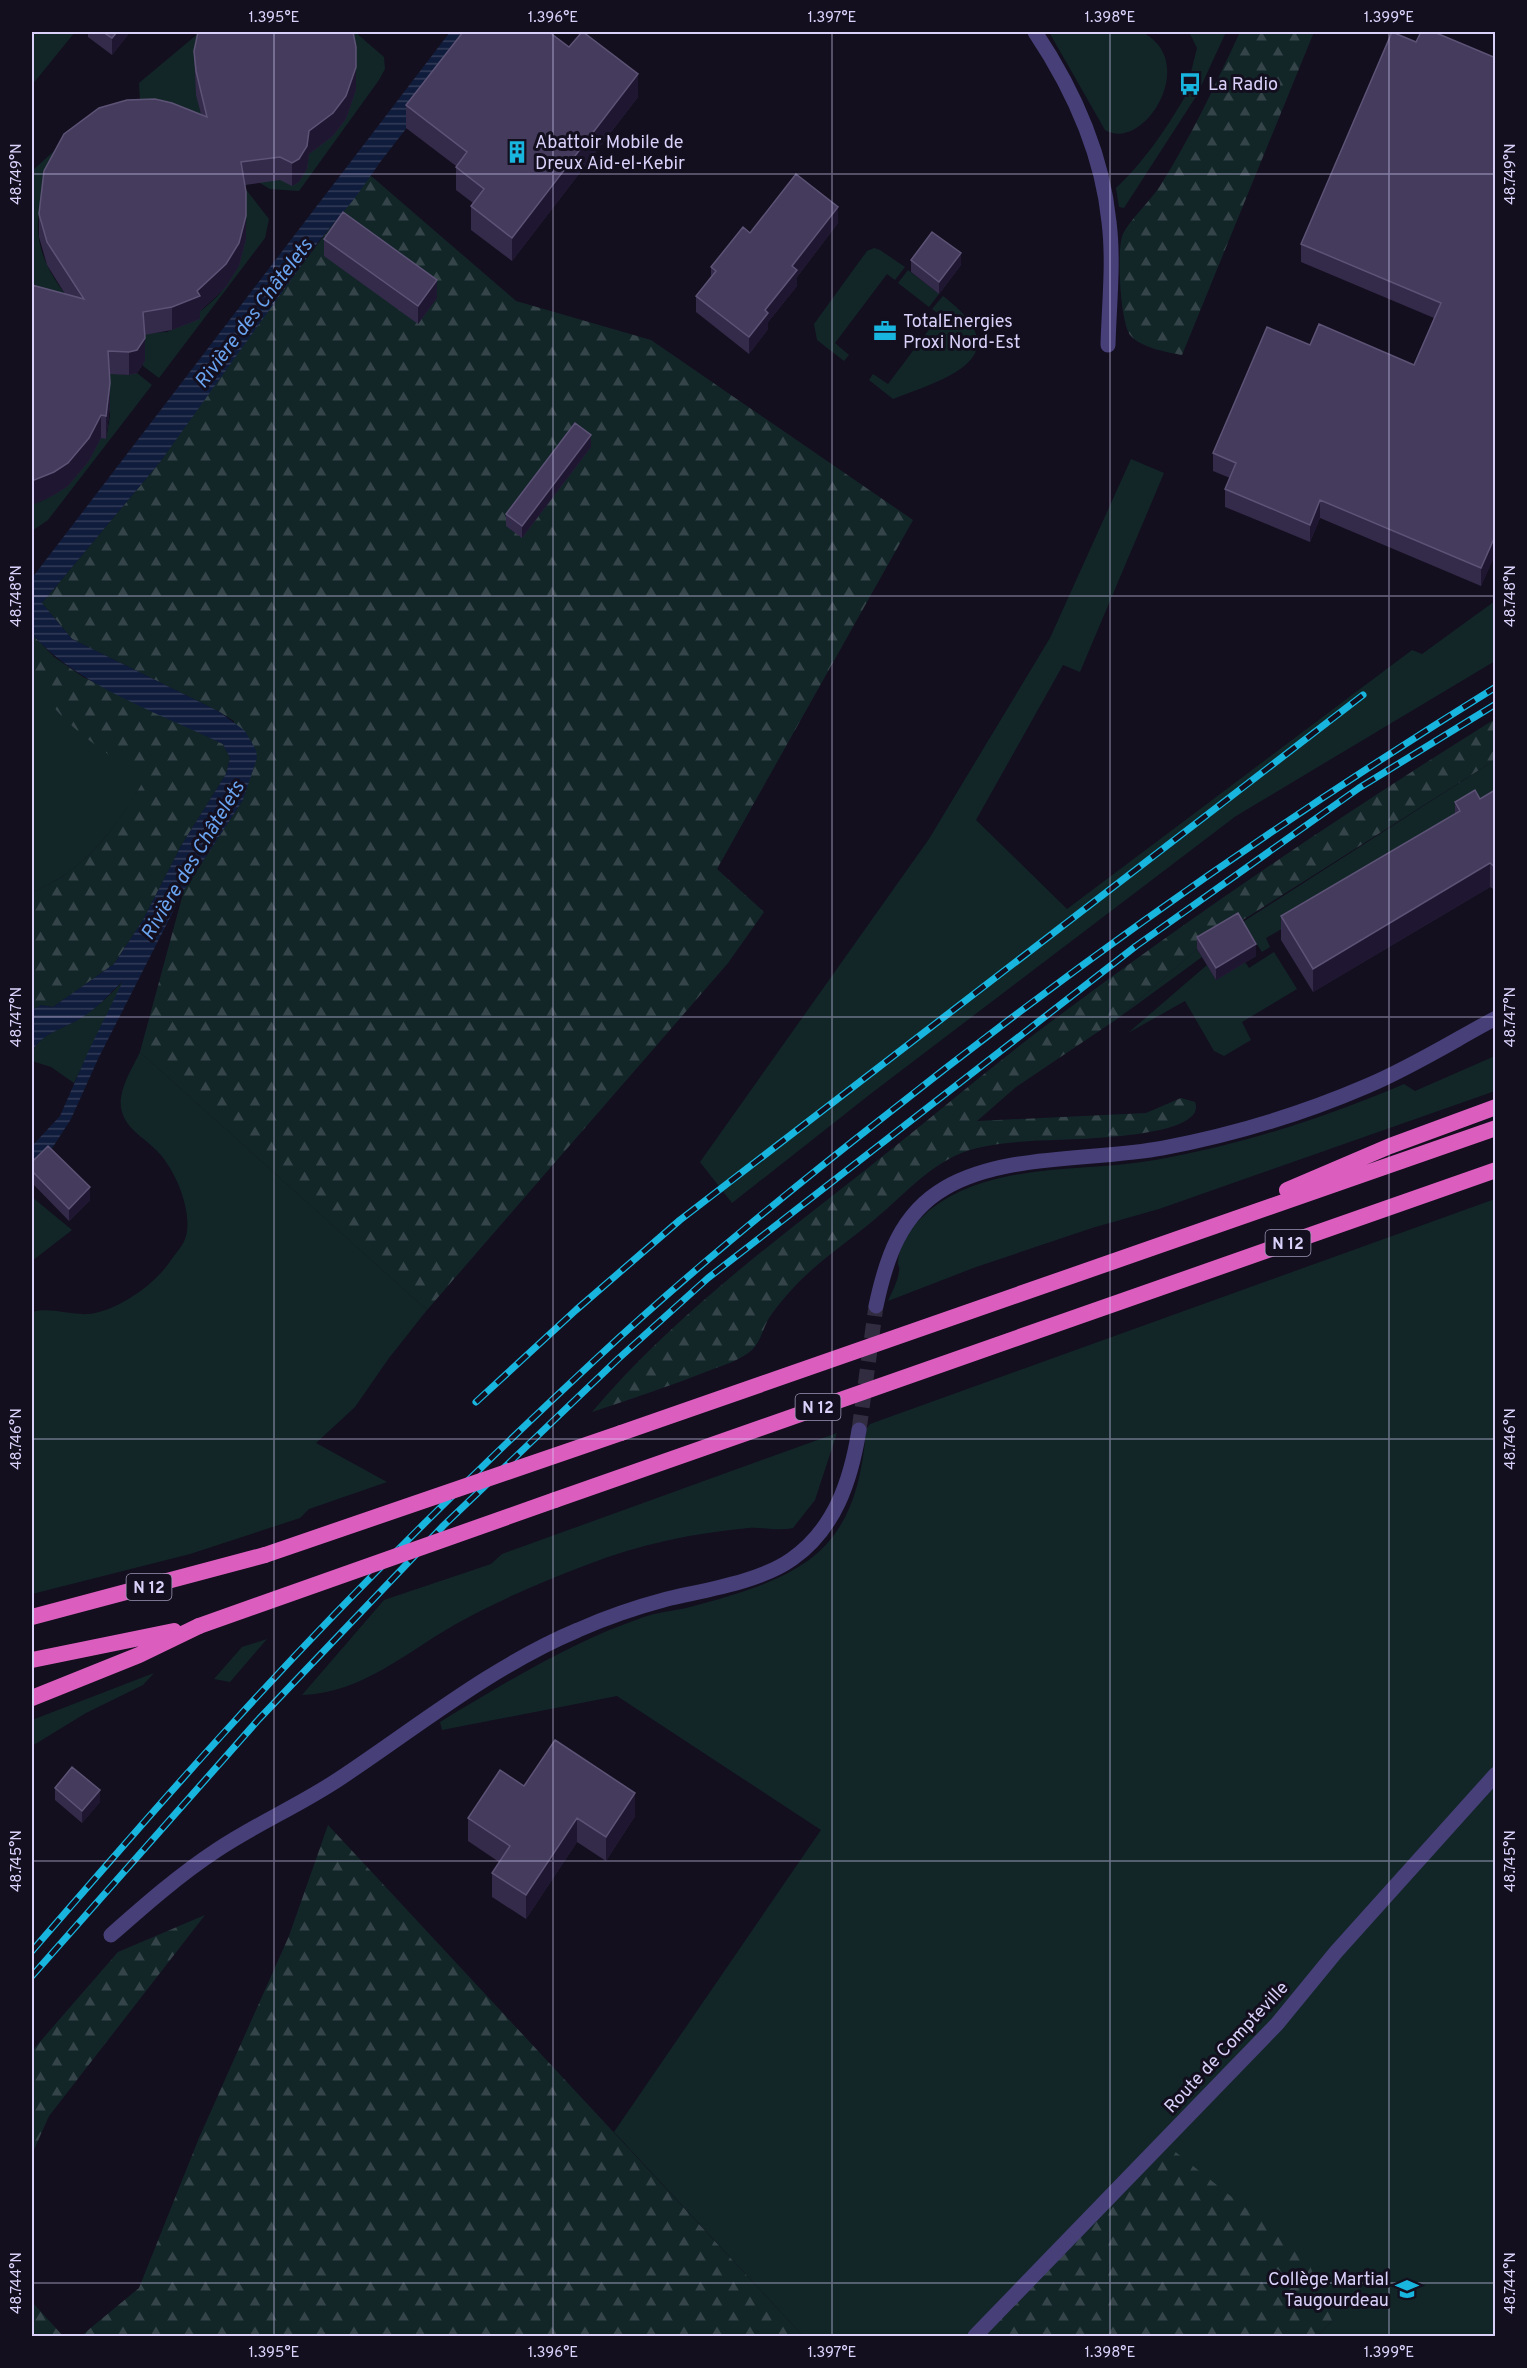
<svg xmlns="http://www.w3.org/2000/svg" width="1527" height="2368" viewBox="0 0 1527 2368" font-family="Overpass,sans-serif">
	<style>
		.grass { fill: #122628 }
		.forest { fill: url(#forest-firs) }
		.water { fill: url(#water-rules) }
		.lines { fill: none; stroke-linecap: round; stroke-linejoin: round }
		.minor-tunnel { stroke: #312c3f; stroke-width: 15; stroke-dasharray: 15 8; stroke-linecap: butt }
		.minor { stroke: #473f78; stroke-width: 15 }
		.trunk { stroke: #db5ebf; stroke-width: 16 }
		.rail-casing { stroke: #18b5df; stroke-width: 7 }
		.rail { stroke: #130f1e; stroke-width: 4.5; stroke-dasharray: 14; stroke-linecap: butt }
		.trunk-bridge { stroke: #db5ebf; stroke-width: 16 }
		.wall { fill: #342a4a }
		.shaded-wall { fill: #1f1731 }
		.building { fill: #453c5d; stroke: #5d5376; stroke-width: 1.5 }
		.ticks { fill: none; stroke: #dad1fa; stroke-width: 1.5; stroke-opacity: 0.45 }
		.labels { text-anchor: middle; stroke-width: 6; stroke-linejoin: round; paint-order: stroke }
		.shield { fill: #130f1e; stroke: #9e97b8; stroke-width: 1.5 }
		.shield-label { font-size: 16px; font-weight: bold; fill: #dad1fa }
		.poi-label { font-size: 18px; fill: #dad1fa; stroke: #130f1e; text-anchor: start }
		.street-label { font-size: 18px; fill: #dad1fa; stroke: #130f1e }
		.water-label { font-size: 20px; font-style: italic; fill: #6aa3ef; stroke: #130f1e }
		.neatline { fill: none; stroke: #dad1fa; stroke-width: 2 }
		.ticks-label { font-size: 15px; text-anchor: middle; fill: #dad1fa }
	</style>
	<defs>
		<pattern id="forest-firs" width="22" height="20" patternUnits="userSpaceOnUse" patternTransform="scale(1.5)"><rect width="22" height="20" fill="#122628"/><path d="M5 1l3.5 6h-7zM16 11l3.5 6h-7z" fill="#344448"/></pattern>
		<pattern id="water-rules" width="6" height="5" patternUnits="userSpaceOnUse" patternTransform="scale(1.5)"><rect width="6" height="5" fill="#101c3c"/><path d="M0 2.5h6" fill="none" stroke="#323c59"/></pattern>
	</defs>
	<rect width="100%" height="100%" fill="#130f1e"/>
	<path class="grass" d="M 32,32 L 75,32 L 32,85 Z
		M 200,32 L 355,32 L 384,57 L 385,69 L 379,80 L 299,191 L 270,189 L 253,179 L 244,187 L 269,219 L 265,238 L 159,378 L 143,366 L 144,333 L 167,332 L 199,318 L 197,314 C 231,289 248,258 246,215 L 141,122 L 139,83 Z
		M 1049,32 L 1142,32 C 1201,62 1143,153 1105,130 Z
		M 1189,32 L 1226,32 L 1197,95 L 1124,208 L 1119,207 L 1116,188 C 1150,156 1173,118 1196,78 L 1190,76 L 1197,48 Z
		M 54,151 L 64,157 C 57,173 46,190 41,207 C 30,241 50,277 71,301 L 32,308 L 32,171 Z
		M 874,248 L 880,250 L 905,267 L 895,280 L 887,274 L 835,343 L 849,355 L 844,361 L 817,340 L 814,324 L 867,251 Z
		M 908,270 L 939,294 L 929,307 L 898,283 Z
		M 943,296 C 1022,357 948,378 893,399 L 869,380 L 873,374 L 888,384 L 940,315 L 932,309 Z
		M 114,368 L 124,375 L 137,373 L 152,385 L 48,520 L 32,531 L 32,505 C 67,493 85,470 100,437 L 106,439 L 110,416 L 109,388 L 102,382 Z
		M 1131,459 L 1164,473 L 1080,672 L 1063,665 L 976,820 L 1067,909 L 1412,650 L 1422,654 L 1495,601 L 1495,661 L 1236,816 L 873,1092 L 732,1203 L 700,1162 L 929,839 L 1050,638 Z
		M 32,669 C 53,720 102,747 145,779 C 117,826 84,873 32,892 Z
		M 1495,760 L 1495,804 L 1266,938 L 1270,947 L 1262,952 L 1252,937 L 1246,940 L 1238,925 Z
		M 1197,949 L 1202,957 L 1117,1019 Z
		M 1274,952 L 1297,989 L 1242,1022 L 1251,1040 L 1224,1056 L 1214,1051 L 1185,1001 L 1128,1033 L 1207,965 L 1216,980 L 1245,962 L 1249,968 Z
		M 125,979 L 74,1083 L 51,1067 L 32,1061 C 31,1034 64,1030 82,1017 C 99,1006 112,993 125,979 Z
		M 140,1052 L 427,1310 L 389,1358 L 355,1407 L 316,1443 L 387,1482 L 309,1509 L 300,1518 L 190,1554 L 32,1594 L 32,1312 C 54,1306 77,1319 99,1312 C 125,1305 154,1284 169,1263 C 174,1255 184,1245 186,1236 C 193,1210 174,1166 155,1149 C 143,1137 127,1129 122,1112 C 116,1093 132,1069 140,1052 Z
		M 1495,1056 L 1495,1091 L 1159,1209 L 1092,1228 L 976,1267 L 888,1301 C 892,1292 898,1281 899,1271 C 900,1266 898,1267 898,1262 C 899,1242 916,1221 931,1209 C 993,1161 1082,1173 1155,1160 C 1241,1145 1324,1118 1404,1084 L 1415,1091 Z
		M 32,1197 L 72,1230 L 32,1261 Z
		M 1495,1199 L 1495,2336 L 1317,2336 L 1332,2321 L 972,2336 L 803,2336 L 614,2132 L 821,1830 L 617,1696 L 442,1730 L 440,1722 C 505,1683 569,1643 641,1618 C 657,1612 674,1611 690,1607 C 801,1577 857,1555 866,1429 L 870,1424 Z
		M 837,1433 L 815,1500 L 793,1528 C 779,1531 763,1527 748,1528 C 695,1533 639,1544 589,1564 C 544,1581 499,1600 456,1624 C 406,1652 363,1693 302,1695 L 384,1600 L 491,1564 L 502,1554 Z
		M 267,1639 L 230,1682 L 214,1679 L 242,1647 Z
		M 154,1673 L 143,1685 L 86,1713 L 32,1746 L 32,1720 Z"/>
	<path class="forest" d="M 1240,32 L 1314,32 L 1182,355 C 1167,352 1142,348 1131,336 C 1120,324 1117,253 1122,237 C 1125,225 1152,199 1160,186 C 1191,137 1216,84 1240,32 Z
		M 370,175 L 516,301 L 651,340 L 913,520 L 717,869 L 764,912 L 728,963 L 427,1310 L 140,1052 L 184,890 L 243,800 L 234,721 L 218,711 L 72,639 L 42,603 L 160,462 L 251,332 Z
		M 32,634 L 54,657 L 83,677 L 223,744 L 230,758 L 226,774 L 181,846 L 143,920 L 114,964 L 53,1007 L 41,1005 L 32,1010 L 32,892 C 84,873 117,826 144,780 C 105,750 49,720 33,671 C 29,661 32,646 32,634 Z
		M 1495,719 L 1495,760 L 1197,949 L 1117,1019 L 1016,1087 L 977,1121 L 1146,1113 L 1181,1098 L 1195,1102 C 1210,1141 1053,1139 1031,1141 C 1014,1142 994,1144 977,1148 C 933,1159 908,1192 875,1219 C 845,1244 811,1266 786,1296 C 780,1303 774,1310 769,1318 C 763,1328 761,1341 752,1350 C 741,1360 721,1366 708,1371 C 670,1386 631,1399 592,1412 C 680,1308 792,1229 898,1144 C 944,1107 989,1069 1036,1033 C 1184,921 1338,817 1495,719 Z
		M 328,1825 L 803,2336 L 81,2336 L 139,2288 L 199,2138 L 289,1936 Z
		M 205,1915 L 49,2116 L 32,2154 L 32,2051 L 118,1952 Z
		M 1158,2138 L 1306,2256 L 1332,2321 L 1317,2336 L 972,2336 Z
		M 32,2302 L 63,2336 L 32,2336 Z"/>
	<path class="water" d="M 450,32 L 481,32 L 381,161 L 355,198 L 319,241 L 160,462 L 42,603 L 72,639 L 218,711 L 245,731 L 256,750 L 257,758 L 243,800 L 184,890 L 98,1059 L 71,1119 L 49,1153 L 32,1162 L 32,1146 L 60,1116 L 89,1050 L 123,981 C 109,994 98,1008 81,1018 C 64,1029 41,1033 32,1052 L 32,1010 L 41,1005 L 53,1007 L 114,964 L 143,920 L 181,846 L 226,774 L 230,758 L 223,744 C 161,714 78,686 32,634 L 32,578 Z"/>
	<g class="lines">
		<path class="minor-tunnel" d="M 859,1430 L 876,1306"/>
		<path class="minor" d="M 1035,32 C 1073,89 1102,152 1109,222 C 1114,262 1109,305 1108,345
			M 876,1306 C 886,1259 900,1214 945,1188 C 1005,1153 1094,1161 1163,1148 C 1232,1135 1302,1114 1367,1086 C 1412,1067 1453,1041 1496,1018
			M 111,1935 C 145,1905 179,1875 217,1850 C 256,1824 300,1805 339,1779 C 416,1728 492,1666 578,1630 C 607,1617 637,1607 667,1599 C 705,1590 760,1582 792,1559 C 835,1529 851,1480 859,1430
			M 975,2336 L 1277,2024 L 1336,1952 L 1496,1774"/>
		<path class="trunk" d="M 1287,1190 L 1390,1146 L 1496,1107
			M 621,1433 L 1496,1128
			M 555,1500 L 1496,1170
			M 32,1617 L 265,1555
			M 32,1660 L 174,1631
			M 32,1698 L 139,1655 L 199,1626"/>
		<g class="rail-casing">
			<path id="rail" d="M 476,1402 L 576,1310 L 680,1220 L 1363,695
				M 32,1951 C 98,1875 164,1798 232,1724 C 348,1596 471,1475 597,1358 C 688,1273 784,1195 881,1119 C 1077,963 1282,819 1496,687
				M 32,1976 L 259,1719 L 443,1526 L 618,1359 L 708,1278 L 1136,946 L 1359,788 L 1496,704"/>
		</g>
		<use href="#rail" class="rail"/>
		<path class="trunk-bridge" d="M 265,1555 L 621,1433
			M 199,1626 L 555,1500"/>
	</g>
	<path class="wall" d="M 88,32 L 130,32 L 112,55 L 88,37 Z
		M 1416,42 L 1496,58 L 1496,552 L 1481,586 L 1320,518 L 1310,542 L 1225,507 L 1225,489 L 1230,478 L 1213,471 L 1213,453 L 1310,345 L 1414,365 L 1434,318 L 1301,262 L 1301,244 Z
		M 569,47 L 638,97 L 512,261 L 471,230 L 471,206 L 473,203 L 456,190 L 456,166 L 406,128 L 406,105 Z
		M 194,51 L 356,90 L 346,119 L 333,136 L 309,154 L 307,169 L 299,182 L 292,186 L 280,180 L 245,185 L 246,239 L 239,266 L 226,287 L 200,311 L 200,319 L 172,330 L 144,335 L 145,361 L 137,373 L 129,375 L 110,374 L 110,406 L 106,439 L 101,438 L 89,461 L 68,486 L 54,495 L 32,505 L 32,285 L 65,294 L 47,265 L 39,237 L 39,214 L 201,114 L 196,95 Z
		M 838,223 L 797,277 L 797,286 L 768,322 L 768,329 L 749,354 L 696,312 L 696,296 L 711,277 L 711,267 L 750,233 Z
		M 324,239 L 437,298 L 418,324 L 324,256 Z
		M 911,260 L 961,265 L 939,294 L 911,272 Z
		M 591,447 L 522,538 L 506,526 L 506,514 Z
		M 1496,791 L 1496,891 L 1490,887 L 1313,992 L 1281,940 L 1281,916 L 1455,814 L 1455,802 L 1480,799 Z
		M 1197,937 L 1256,956 L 1216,980 L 1197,949 Z
		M 32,1162 L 90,1200 L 69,1221 L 32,1183 Z
		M 524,1786 L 635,1816 L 606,1861 L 577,1842 L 526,1919 L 492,1897 L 492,1873 L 499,1862 L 468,1841 L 468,1818 Z
		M 55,1788 L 100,1802 L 82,1823 L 55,1800 Z"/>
	<path class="shaded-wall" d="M 117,32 L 130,32 L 112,55 L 112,38 Z
		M 356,47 L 356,90 L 346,119 L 333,136 L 309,154 L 307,169 L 299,182 L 292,186 L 292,163 Z
		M 638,74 L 638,97 L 512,261 L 512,238 Z
		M 246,192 L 246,239 L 239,266 L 226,287 L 200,311 L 200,319 L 172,330 L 172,307 L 197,291 Z
		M 838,207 L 838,223 L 797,277 L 797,286 L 768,322 L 768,329 L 749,354 L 749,337 L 765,310 L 792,266 Z
		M 961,253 L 961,265 L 939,294 L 939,282 Z
		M 437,280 L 437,298 L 418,324 L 418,306 Z
		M 145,338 L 145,361 L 137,373 L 129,375 L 129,352 Z
		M 110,383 L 110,406 L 106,439 L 106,416 Z
		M 101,415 L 101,438 L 89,461 L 68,486 L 54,495 L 32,505 L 32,481 Z
		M 591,435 L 591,447 L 522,538 L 522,526 Z
		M 1320,500 L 1320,518 L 1310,542 L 1310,525 Z
		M 1496,534 L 1496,552 L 1481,586 L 1481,568 Z
		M 1490,863 L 1490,887 L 1313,992 L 1313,969 Z
		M 1256,944 L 1256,956 L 1216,980 L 1216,968 Z
		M 90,1187 L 90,1200 L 69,1221 L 69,1209 Z
		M 100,1790 L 100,1802 L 82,1823 L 82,1811 Z
		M 635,1793 L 635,1816 L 606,1861 L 606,1837 Z
		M 577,1818 L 577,1842 L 526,1919 L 526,1895 Z"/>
	<path class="building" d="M 103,32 L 117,32 L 112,38 Z
		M 198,32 L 353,32 L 356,47 L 356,67 L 346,96 L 333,113 L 309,131 L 307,146 L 299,159 L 292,163 L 280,157 L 241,162 L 246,192 L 246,216 L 239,243 L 226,264 L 197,291 L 200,296 L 172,307 L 143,312 L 145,338 L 137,350 L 129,352 L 108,351 L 110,383 L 106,416 L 101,415 L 89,438 L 68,463 L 54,472 L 32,481 L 32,285 L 84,299 L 47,242 L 39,214 L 44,171 L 64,134 L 99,108 L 127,100 L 155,99 L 172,103 L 207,117 L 196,71 L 194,51 Z
		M 463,32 L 549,32 L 569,47 L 582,32 L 583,32 L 638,74 L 512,238 L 471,206 L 484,189 L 456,167 L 467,152 L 406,105 Z
		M 1392,32 L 1416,42 L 1421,32 L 1434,32 L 1496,58 L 1496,534 L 1481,568 L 1320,500 L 1310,525 L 1225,489 L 1236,463 L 1213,453 L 1267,327 L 1310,345 L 1319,324 L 1414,365 L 1441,303 L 1301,244 Z
		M 796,174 L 838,207 L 792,266 L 797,270 L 765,310 L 768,313 L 749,337 L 696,296 L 716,271 L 711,267 L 743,227 L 750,233 Z
		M 343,212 L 437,280 L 418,306 L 324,239 Z
		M 932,232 L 961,253 L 939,282 L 911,260 Z
		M 575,423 L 591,435 L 522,526 L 506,514 Z
		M 1475,790 L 1480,799 L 1495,790 L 1496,791 L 1496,868 L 1490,863 L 1313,969 L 1281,916 L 1460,811 L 1455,802 Z
		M 1238,913 L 1256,944 L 1216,968 L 1197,937 Z
		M 48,1146 L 90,1187 L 69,1209 L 32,1171 L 32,1162 Z
		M 555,1740 L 635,1793 L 606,1837 L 577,1818 L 526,1895 L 492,1873 L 510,1846 L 468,1818 L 500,1770 L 524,1786 Z
		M 72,1767 L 100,1790 L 82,1811 L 55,1788 Z"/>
	<path class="ticks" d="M 274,32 L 274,2336M 553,32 L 553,2336M 832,32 L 832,2336M 1110,32 L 1110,2336M 1389,32 L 1389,2336M 32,174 L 1496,174M 32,596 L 1496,596M 32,1017 L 1496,1017M 32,1439 L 1496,1439M 32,1861 L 1496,1861M 32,2283 L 1496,2283"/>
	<defs>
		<g id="bus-bare" transform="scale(1.8)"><path d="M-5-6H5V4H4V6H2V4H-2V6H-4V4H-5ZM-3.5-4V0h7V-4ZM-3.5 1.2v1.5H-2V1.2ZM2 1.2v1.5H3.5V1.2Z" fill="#18b5df" stroke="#130f1e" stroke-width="2.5" paint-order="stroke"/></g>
		<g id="building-bare" transform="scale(1.8)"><path d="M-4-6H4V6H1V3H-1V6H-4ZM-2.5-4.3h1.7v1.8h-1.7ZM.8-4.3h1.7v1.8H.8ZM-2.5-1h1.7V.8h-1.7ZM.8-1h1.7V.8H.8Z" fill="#18b5df" stroke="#130f1e" stroke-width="2.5" paint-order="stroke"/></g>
		<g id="office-bare" transform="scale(1.8)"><path d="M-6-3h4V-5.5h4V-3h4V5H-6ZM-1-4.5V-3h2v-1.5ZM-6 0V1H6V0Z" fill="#18b5df" stroke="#130f1e" stroke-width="2.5" paint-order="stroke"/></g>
		<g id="school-bare" transform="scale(1.8)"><path d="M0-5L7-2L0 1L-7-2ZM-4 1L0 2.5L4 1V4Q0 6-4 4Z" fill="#18b5df" stroke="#130f1e" stroke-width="2.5" paint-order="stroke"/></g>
	</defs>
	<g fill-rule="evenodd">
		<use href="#bus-bare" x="1190" y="84"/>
		<use href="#building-bare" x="517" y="152"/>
		<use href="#office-bare" x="885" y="331"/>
		<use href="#school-bare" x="1407" y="2289"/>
	</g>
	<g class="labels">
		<g class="shield">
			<rect x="1265.5" y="1230" width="45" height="26" rx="4.5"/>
			<rect x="795.5" y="1394" width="45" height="26" rx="4.5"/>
			<rect x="126.5" y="1574" width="45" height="26" rx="4.5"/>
		</g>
		<g class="shield-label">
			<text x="1288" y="1249">N 12</text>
			<text x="818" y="1413">N 12</text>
			<text x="149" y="1593">N 12</text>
		</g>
		<g class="poi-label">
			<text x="1208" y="90">La Radio</text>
			<text x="535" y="148">Abattoir Mobile de<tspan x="535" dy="21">Dreux Aid-el-Kebir</tspan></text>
			<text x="903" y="327">TotalEnergies<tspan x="903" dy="21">Proxi Nord-Est</tspan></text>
			<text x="1389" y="2285" text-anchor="end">Collège Martial<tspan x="1389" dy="21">Taugourdeau</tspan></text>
		</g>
		<g class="street-label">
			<text transform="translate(1226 2047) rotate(-47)" y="6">Route de Compteville</text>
		</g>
		<g class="water-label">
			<text transform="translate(253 313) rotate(-53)" y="7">Rivière des Châtelets</text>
			<text transform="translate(192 860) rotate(-59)" y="7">Rivière des Châtelets</text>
		</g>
	</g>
	<rect width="1527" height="2368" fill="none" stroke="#130f1e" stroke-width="66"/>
	<rect x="33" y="33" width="1461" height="2302" class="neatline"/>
	<g class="ticks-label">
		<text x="274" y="22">1.395°E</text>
		<text x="553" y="22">1.396°E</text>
		<text x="832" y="22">1.397°E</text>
		<text x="1110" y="22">1.398°E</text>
		<text x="1389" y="22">1.399°E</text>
		<text transform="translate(16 174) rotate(-90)" y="5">48.749°N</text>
		<text transform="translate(1510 174) rotate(-90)" y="5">48.749°N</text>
		<text transform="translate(16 596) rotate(-90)" y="5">48.748°N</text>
		<text transform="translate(1510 596) rotate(-90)" y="5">48.748°N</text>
		<text transform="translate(16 1017) rotate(-90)" y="5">48.747°N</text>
		<text transform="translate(1510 1017) rotate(-90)" y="5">48.747°N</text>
		<text transform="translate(16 1439) rotate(-90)" y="5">48.746°N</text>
		<text transform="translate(1510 1439) rotate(-90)" y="5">48.746°N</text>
		<text transform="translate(16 1861) rotate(-90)" y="5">48.745°N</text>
		<text transform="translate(1510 1861) rotate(-90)" y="5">48.745°N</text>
		<text transform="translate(16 2283) rotate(-90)" y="5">48.744°N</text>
		<text transform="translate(1510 2283) rotate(-90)" y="5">48.744°N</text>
		<text x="274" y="2357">1.395°E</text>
		<text x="553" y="2357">1.396°E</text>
		<text x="832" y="2357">1.397°E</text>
		<text x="1110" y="2357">1.398°E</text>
		<text x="1389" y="2357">1.399°E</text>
	</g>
</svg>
